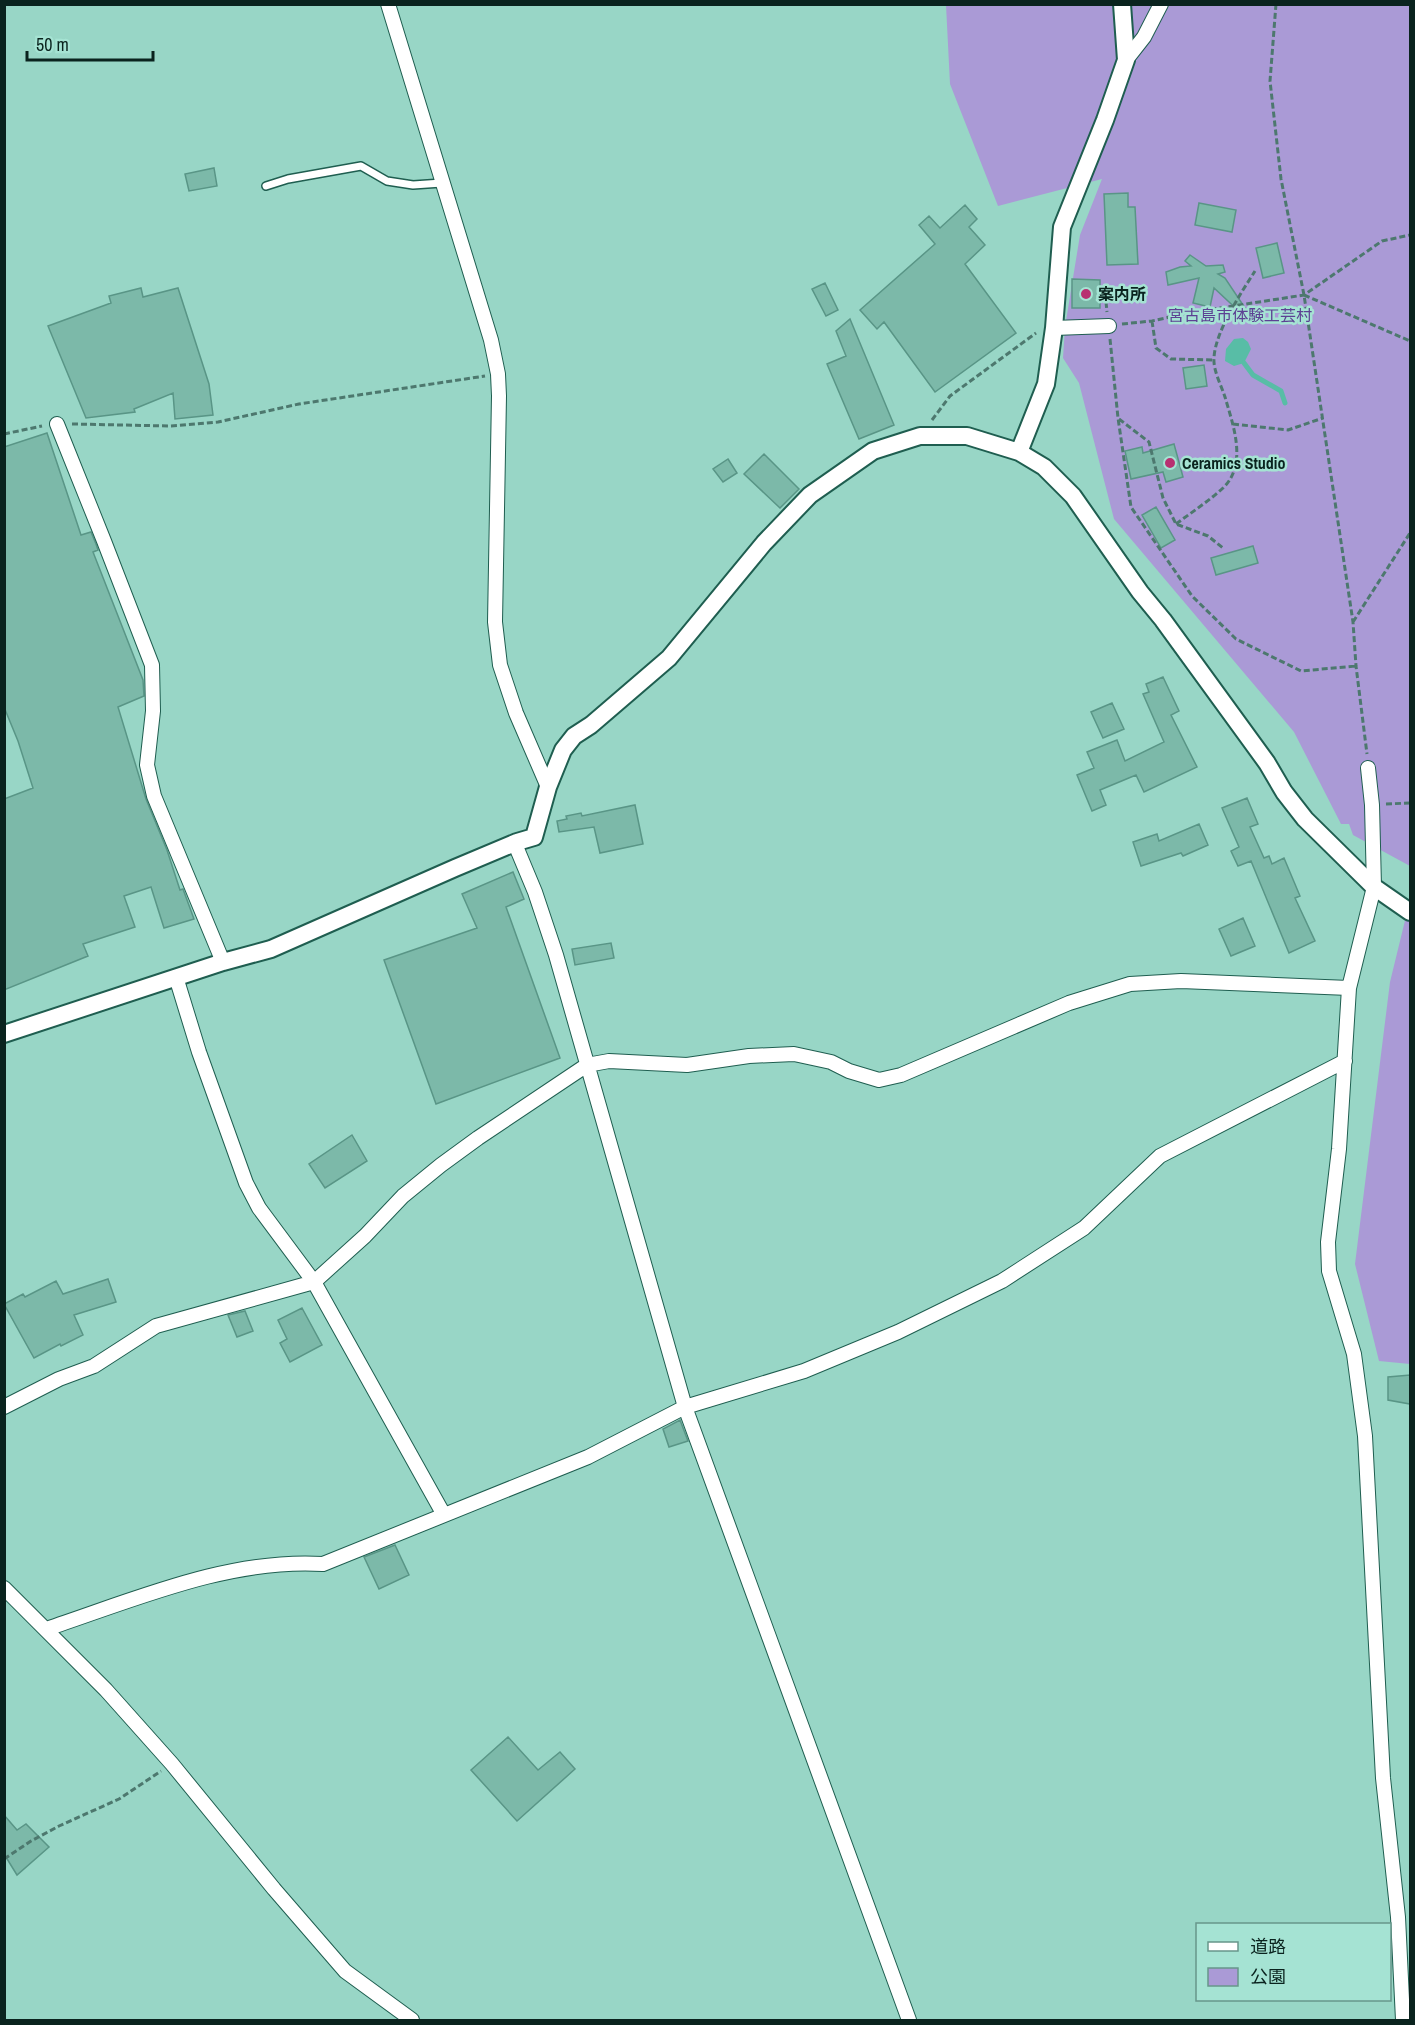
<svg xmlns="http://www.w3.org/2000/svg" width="1415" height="2025" viewBox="0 0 1415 2025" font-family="'Archivo Narrow','Noto Sans JP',sans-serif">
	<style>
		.green { fill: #aa9ad6 }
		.water { fill: #58bda6 }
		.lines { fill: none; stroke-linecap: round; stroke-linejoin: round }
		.stream { stroke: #58bda6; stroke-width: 5 }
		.building { fill: #7cb9a9; stroke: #599586; stroke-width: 1.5 }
		.service-casing { stroke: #1f5e50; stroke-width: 10 }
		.minor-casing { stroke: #1f5e50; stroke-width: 16 }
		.tertiary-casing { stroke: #1f5e50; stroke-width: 20 }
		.path { stroke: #4d786e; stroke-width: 3; stroke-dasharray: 6 3; stroke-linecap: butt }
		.service { stroke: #fff; stroke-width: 7 }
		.minor { stroke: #fff; stroke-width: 14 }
		.tertiary { stroke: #fff; stroke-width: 16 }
		.poi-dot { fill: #b83171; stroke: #a5e3d3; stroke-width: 2 }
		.labels { text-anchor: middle; stroke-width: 5; stroke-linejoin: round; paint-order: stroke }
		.poi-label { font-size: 16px; font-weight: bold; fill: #0a231e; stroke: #a5e3d3; text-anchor: start }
		.park-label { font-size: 16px; fill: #5c4193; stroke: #a5e3d3 }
	</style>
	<rect width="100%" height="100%" fill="#98d6c6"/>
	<path class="green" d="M 946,5 L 1410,5 L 1410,866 L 1353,835 L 1349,824 L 1341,824 L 1294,732 L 1114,519 L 1079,383 L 1063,358 L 1065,327 L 1080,235 L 1102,179 L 998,206 L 950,84 Z
		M 1410,900 L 1410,1364 L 1379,1361 L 1355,1264 L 1390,982 Z"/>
	<path class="water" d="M 1243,338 L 1248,342 L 1251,349 L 1244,363 L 1234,366 L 1225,361 L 1226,349 L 1234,339 Z"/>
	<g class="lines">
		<path class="stream" d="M 1244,363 L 1253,375 L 1281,391 L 1285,403"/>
	</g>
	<path class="building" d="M 214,168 L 217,186 L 189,191 L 185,174 Z
		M 1128,193 L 1128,207 L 1135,207 L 1138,264 L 1107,265 L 1104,194 Z
		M 1199,203 L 1236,210 L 1232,232 L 1195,225 Z
		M 965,205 L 977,219 L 969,227 L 985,245 L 965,264 L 1016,333 L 935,392 L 884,322 L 877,329 L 860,310 L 935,244 L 919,225 L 929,216 L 940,228 Z
		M 1277,243 L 1284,273 L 1263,278 L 1256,248 Z
		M 1190,255 L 1206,266 L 1223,265 L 1225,272 L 1218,274 L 1225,278 L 1247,311 L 1243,315 L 1214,288 L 1210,307 L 1193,303 L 1199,278 L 1168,285 L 1166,272 L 1180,267 L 1191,266 L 1185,261 Z
		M 1072,279 L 1100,280 L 1100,308 L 1072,308 Z
		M 825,283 L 838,310 L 826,316 L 812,289 Z
		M 141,288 L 143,297 L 178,288 L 209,384 L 213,415 L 175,419 L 173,393 L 134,409 L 135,412 L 86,418 L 48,326 L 111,303 L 109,296 Z
		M 850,319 L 894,425 L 859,439 L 827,364 L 846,356 L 836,331 Z
		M 1204,365 L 1207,386 L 1186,389 L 1183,368 Z
		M 47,433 L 81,535 L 91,532 L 96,544 L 98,550 L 93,552 L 143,680 L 144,696 L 118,707 L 146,799 L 167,850 L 180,890 L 183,889 L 194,919 L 164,928 L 151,887 L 124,896 L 135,927 L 83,944 L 88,956 L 4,990 L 4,799 L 33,788 L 18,741 L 4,707 L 4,447 Z
		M 1174,444 L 1183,477 L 1166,482 L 1163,472 L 1131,479 L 1125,451 L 1142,447 L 1143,453 Z
		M 764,454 L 799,489 L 780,508 L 744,474 Z
		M 728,459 L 737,473 L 723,482 L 713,469 Z
		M 1156,507 L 1175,540 L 1161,548 L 1142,515 Z
		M 1253,546 L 1258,563 L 1216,575 L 1211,558 Z
		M 1163,677 L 1179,711 L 1171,715 L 1197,767 L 1144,792 L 1136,775 L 1100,790 L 1106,805 L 1092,811 L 1077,775 L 1094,768 L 1087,752 L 1117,740 L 1125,761 L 1164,742 L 1143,694 L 1149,692 L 1146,684 Z
		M 1112,703 L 1124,729 L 1103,738 L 1091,712 Z
		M 1247,798 L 1258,824 L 1250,827 L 1264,858 L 1269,856 L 1272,864 L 1284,858 L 1300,896 L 1295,898 L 1315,941 L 1289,953 L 1251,861 L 1238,866 L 1231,851 L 1239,847 L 1222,808 Z
		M 635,805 L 643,844 L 600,853 L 594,827 L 559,832 L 557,821 L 567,819 L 566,816 L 581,813 L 582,816 Z
		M 1199,824 L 1208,845 L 1183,856 L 1181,853 L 1141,866 L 1133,842 L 1157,834 L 1159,841 Z
		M 513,872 L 524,899 L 506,907 L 560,1058 L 436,1104 L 384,960 L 477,928 L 462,894 Z
		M 1243,918 L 1255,946 L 1231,956 L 1219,929 Z
		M 611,943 L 614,958 L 575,965 L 572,949 Z
		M 352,1135 L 367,1161 L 325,1188 L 309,1164 Z
		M 108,1279 L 116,1302 L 74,1315 L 83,1335 L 61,1346 L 60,1344 L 34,1358 L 4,1304 L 23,1294 L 25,1297 L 56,1281 L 63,1294 Z
		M 302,1308 L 322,1345 L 290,1362 L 280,1343 L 287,1339 L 278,1320 Z
		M 245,1311 L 253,1331 L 237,1337 L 228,1315 Z
		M 1410,1375 L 1410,1404 L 1388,1400 L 1388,1377 Z
		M 680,1420 L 688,1441 L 669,1447 L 663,1429 Z
		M 395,1545 L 409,1575 L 379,1589 L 364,1557 Z
		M 508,1737 L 538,1770 L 560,1752 L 575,1769 L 517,1821 L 471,1770 Z
		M 4,1815 L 17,1830 L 26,1824 L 49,1847 L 17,1875 L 4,1854 Z"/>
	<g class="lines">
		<g class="service-casing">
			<path id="service" d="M 266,186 L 288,179 L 361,166 L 387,181 L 413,185 L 442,183"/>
		</g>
		<g class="minor-casing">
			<path id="minor" d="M 388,4 L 491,340 L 498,374 L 499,396 L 495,622 L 500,665 L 516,713 L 548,787
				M 1126,60 L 1144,37 L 1161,4
				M 1054,328 L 1109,326
				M 57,424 L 104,541 L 152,665 L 153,711 L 147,765 L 154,796 L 223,962
				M 1368,768 L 1372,805 L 1374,887 L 1349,988 L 1339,1149 L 1328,1242 L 1329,1271 L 1354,1354 L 1365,1436 L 1383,1778 L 1398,1917 L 1403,2020
				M 515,844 L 535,892 L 556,955 L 685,1407 L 909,2020
				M 176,977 L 199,1052 L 246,1183 L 259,1208 L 314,1282 L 444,1515
				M 4,1407 L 59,1379 L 94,1366 L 156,1326 L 314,1282 L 365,1236 L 403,1196 L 441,1165 L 478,1138 L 587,1065 L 609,1061 L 687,1065 L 749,1056 L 794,1054 L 831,1062 L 849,1071 L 879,1080 L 901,1075 L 1069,1003 L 1130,984 L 1181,981 L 1349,988
				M 4,1588 L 106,1690 L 172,1764 L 274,1889 L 345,1971 L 412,2020
				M 46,1629 C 134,1600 229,1558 323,1564 L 588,1457 L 685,1407 L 804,1371 L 898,1332 L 1002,1281 L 1084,1228 L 1160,1156 L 1345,1061"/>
		</g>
		<g class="tertiary-casing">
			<path id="tertiary" d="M 1019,452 L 1046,384 L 1054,328 L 1062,227 L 1105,120 L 1126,60 L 1122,4
				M 4,1034 L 223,962 L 271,949 L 455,868 L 517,842 L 534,837 L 548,787 L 563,750 L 574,736 L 591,725 L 669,658 L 764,543 L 810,495 L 873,451 L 920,436 L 967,436 L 1019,452 L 1044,467 L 1073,496 L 1140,592 L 1163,620 L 1267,763 L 1284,792 L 1305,819 L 1374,887 L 1410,912"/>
		</g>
		<path class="path" d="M 1276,4 L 1270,81 L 1281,179 L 1304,295 L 1353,622 L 1356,666 L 1367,754
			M 1410,4 L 1410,5
			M 1304,295 L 1410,341
			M 1106,302 L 1107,312
			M 1152,321 L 1156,348 L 1171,359 L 1213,360
			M 1122,324 L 1152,321 L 1188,313 L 1304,295 L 1382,241 L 1410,235
			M 1110,339 L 1118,418 L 1131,507 L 1192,596 L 1236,639 L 1301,671 L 1356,666
			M 1119,419 L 1149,442 L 1163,498 L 1176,524 L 1208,536 L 1223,548
			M 932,420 L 950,396 L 1036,333
			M 72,424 L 171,426 L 218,422 L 299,404 L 485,376
			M 1233,424 L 1288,430 L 1323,418
			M 4,434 L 42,426
			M 1176,524 C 1192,512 1209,501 1223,488 C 1248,464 1233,425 1225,397 C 1221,385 1213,370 1214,358 C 1215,332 1241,293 1255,271
			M 1353,622 L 1410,533
			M 1386,804 L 1410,803
			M 4,1859 L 31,1841 L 59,1826 L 119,1799 L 161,1771"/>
		<use href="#service" class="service"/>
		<use href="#minor" class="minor"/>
		<use href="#tertiary" class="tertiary"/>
	</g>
	<g class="poi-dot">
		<circle cx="1086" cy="294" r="6"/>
		<circle cx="1170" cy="463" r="6"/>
	</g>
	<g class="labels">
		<g class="poi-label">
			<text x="1098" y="300">案内所</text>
			<text x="1182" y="469">Ceramics Studio</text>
		</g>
		<g class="park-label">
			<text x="1240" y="321">宮古島市体験工芸村</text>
		</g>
	</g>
	<rect width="1415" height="2025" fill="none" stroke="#0a231e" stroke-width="12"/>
	<rect x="1196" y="1923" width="195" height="78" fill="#a5e3d3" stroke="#67968b" stroke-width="1.5"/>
	<rect x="1208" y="1942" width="30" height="9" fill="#ffffff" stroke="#67968b" stroke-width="1.5"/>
	<text x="1250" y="1953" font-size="18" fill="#0a231e">道路</text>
	<rect x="1208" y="1968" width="30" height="18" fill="#aa9ad6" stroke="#67968b" stroke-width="1.5"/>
	<text x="1250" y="1983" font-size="18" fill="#0a231e">公園</text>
	<path d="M27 51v9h126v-9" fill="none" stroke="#0a231e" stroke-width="3"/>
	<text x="36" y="51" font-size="18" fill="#0a231e" stroke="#a5e3d3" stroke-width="4.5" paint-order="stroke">50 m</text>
</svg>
